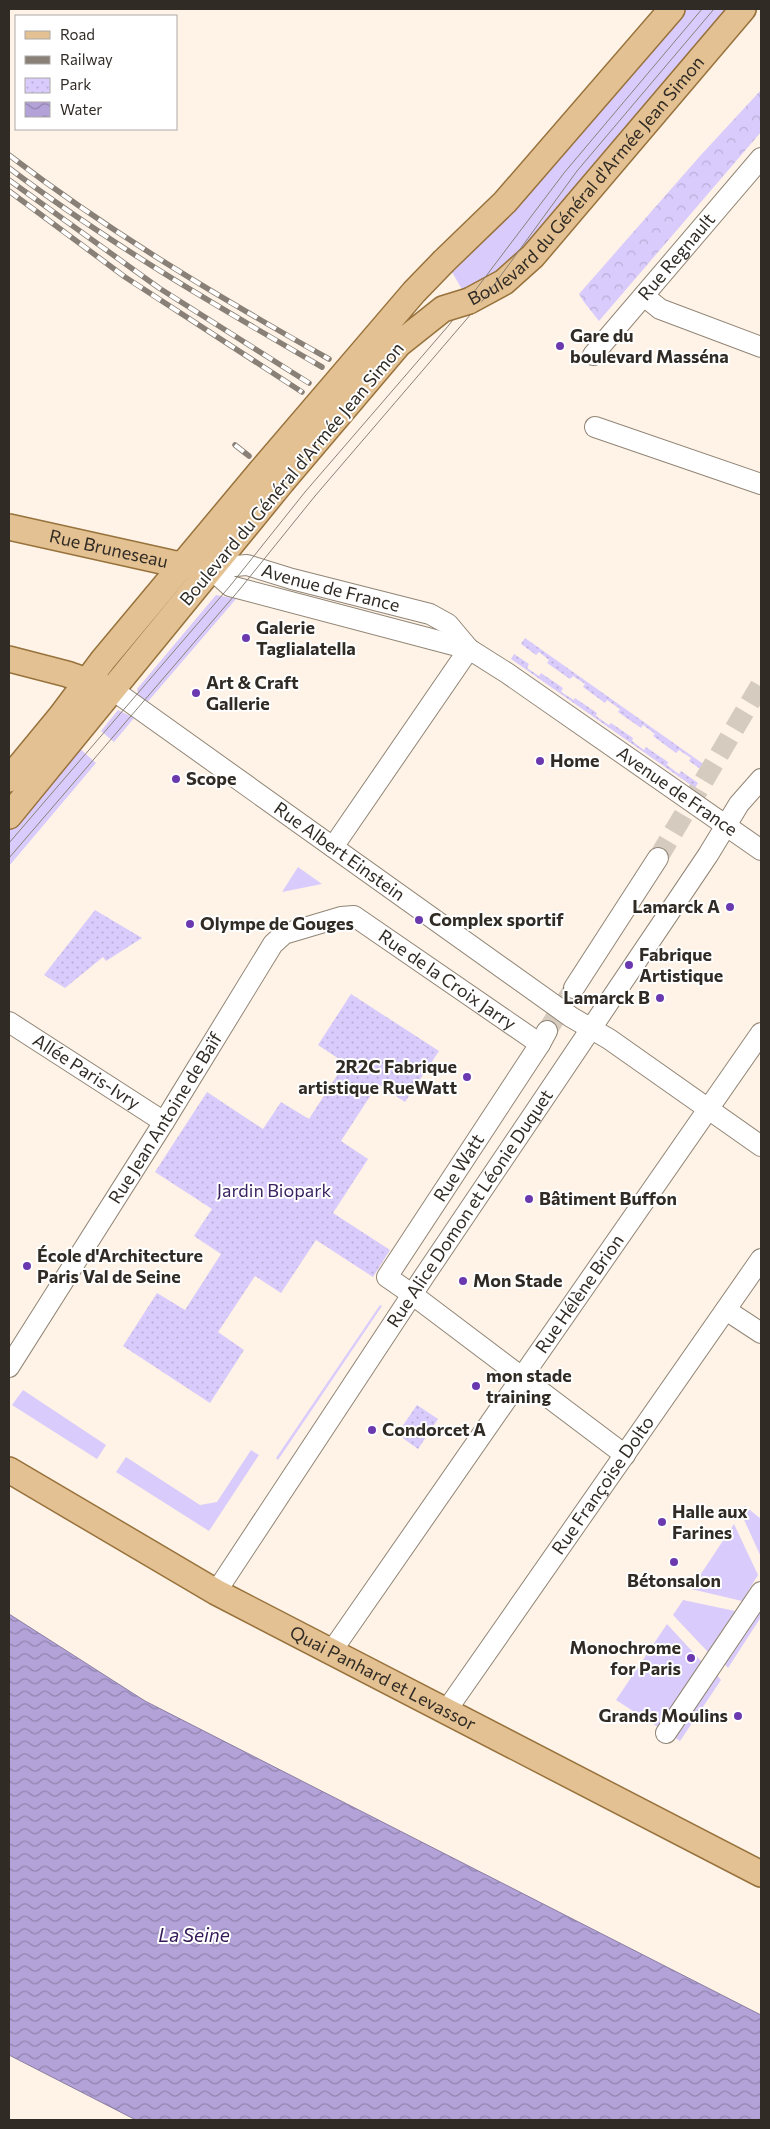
<svg xmlns="http://www.w3.org/2000/svg" width="770" height="2129" viewBox="0 0 770 2129" font-family="Commissioner,sans-serif">
	<style>
		.grass { fill: #d9cbfc }
		.forest { fill: url(#forest-crowns) }
		.park { fill: url(#park-dots) }
		.water { fill: url(#water-waves); stroke: #8b7ea2 }
		.lines { fill: none; stroke-linecap: round; stroke-linejoin: round }
		.minor-tunnel { stroke: #d5cbbf; stroke-width: 20; stroke-dasharray: 20 10; stroke-linecap: butt }
		.minor-casing { stroke: #918576; stroke-width: 22 }
		.major-casing { stroke: #98723c; stroke-width: 28 }
		.minor { stroke: #fff; stroke-width: 20 }
		.major { stroke: #e3c192; stroke-width: 25 }
		.tram { stroke: #898178; stroke-width: 1 }
		.rail-casing { stroke: #898178; stroke-width: 5.5 }
		.rail { stroke: #fff; stroke-width: 4; stroke-dasharray: 11; stroke-linecap: butt }
		.major-bridge-casing { stroke: #98723c; stroke-width: 28; stroke-linecap: butt }
		.major-bridge { stroke: #e3c192; stroke-width: 25 }
		.poi-dot { fill: #6a38af; stroke: #fff; stroke-width: 2 }
		.labels { text-anchor: middle; stroke-width: 4; stroke-linejoin: round; paint-order: stroke }
		.street-label { font-size: 18px; fill: #312b25; stroke: #fff }
		.poi-label { font-size: 18px; font-weight: bold; fill: #312b25; stroke: #fff; text-anchor: start }
		.park-label { font-size: 18px; fill: #3b2362; stroke: #fff }
		.water-label { font-size: 19px; font-style: italic; fill: #331957; stroke: #fff }
	</style>
	<defs>
		<pattern id="forest-crowns" width="20" height="18" patternUnits="userSpaceOnUse" patternTransform="scale(1.25)"><rect width="20" height="18" fill="#d9cbfc"/><path d="M2 6a3 3 0 1 1 6 0M12 15a3 3 0 1 1 6 0" fill="none" stroke="#bbaed8"/></pattern>
		<pattern id="park-dots" width="8" height="8" patternUnits="userSpaceOnUse" patternTransform="scale(1.25)"><rect width="8" height="8" fill="#d9cbfc"/><path d="M2 2h.1M6 6h.1" fill="none" stroke="#bbaed8" stroke-width="1.8" stroke-linecap="round"/></pattern>
		<pattern id="water-waves" width="16" height="10" patternUnits="userSpaceOnUse" patternTransform="scale(1.25)"><rect width="16" height="10" fill="#b2a2d8"/><path d="M0 5q4-4 8 0t8 0" fill="none" stroke="#9184af"/></pattern>
	</defs>
	<rect width="100%" height="100%" fill="#fef3e6"/>
	<path class="grass" d="M 682,9 L 734,9 L 523,258 L 463,291 L 449,267 Z
		M 216,595 L 236,599 L 145,705 L 139,697 L 137,689 Z
		M 118,710 L 134,718 L 114,742 L 101,731 Z
		M 78,747 L 96,763 L 9,866 L 9,830 Z
		M 298,867 L 322,884 L 282,892 Z
		M 380,1305 L 382,1306 L 278,1460 L 276,1458 Z
		M 23,1390 L 106,1445 L 97,1459 L 12,1405 Z
		M 251,1450 L 259,1455 L 209,1531 L 116,1472 L 126,1457 L 200,1505 L 217,1502 Z
		M 745,1506 L 761,1519 L 761,1557 L 741,1513 Z
		M 734,1524 L 758,1575 L 742,1601 L 691,1589 Z
		M 683,1600 L 735,1611 L 708,1652 L 673,1615 Z
		M 758,1610 L 761,1612 L 761,1617 L 728,1668 L 723,1662 Z
		M 667,1624 L 702,1662 L 658,1727 L 616,1700 Z
		M 716,1674 L 721,1680 L 680,1741 L 674,1737 Z"/>
	<path class="forest" d="M 761,90 L 761,132 L 599,321 L 584,302 L 579,294 L 700,156 Z"/>
	<path class="park" d="M 525,638 L 709,768 L 706,773 L 689,761 L 691,758 L 679,750 L 676,753 L 653,736 L 655,734 L 643,725 L 641,728 L 618,712 L 620,709 L 607,700 L 605,703 L 583,687 L 585,684 L 573,676 L 570,679 L 547,663 L 549,660 L 539,652 L 536,655 L 521,644 Z
		M 514,654 L 529,664 L 527,668 L 539,676 L 541,673 L 563,688 L 561,692 L 574,700 L 575,698 L 597,713 L 596,716 L 609,725 L 611,723 L 633,738 L 632,741 L 644,750 L 646,747 L 668,762 L 667,765 L 679,774 L 681,771 L 698,783 L 695,788 L 511,659 Z
		M 95,910 L 142,938 L 106,961 L 103,957 L 65,988 L 44,975 Z
		M 351,994 L 439,1051 L 405,1102 L 378,1084 L 341,1141 L 368,1159 L 333,1213 L 390,1250 L 373,1277 L 316,1240 L 281,1293 L 255,1276 L 218,1332 L 244,1350 L 210,1403 L 123,1346 L 157,1293 L 185,1310 L 221,1254 L 194,1236 L 212,1209 L 155,1172 L 207,1092 L 263,1129 L 281,1102 L 309,1119 L 345,1063 L 318,1045 Z
		M 417,1405 L 438,1419 L 418,1449 L 397,1434 Z"/>
	<path class="water" d="M 9,1614 L 145,1701 L 761,2015 L 761,2120 L 136,2120 L 9,2055 Z"/>
	<g class="lines">
		<path class="minor-tunnel" d="M 658,858 L 761,684
			M 547,1031 L 574,988"/>
		<g class="minor-casing">
			<g id="minor">
				<path d="M 644,296 L 660,309 L 761,347"/>
				<path id="s1" d="M 593,355 L 761,158"/>
				<path d="M 595,427 L 761,484"/>
				<path id="s2" d="M 210,568 L 247,565 L 292,579 L 430,614 L 448,624 L 469,649 L 507,673 L 761,850"/>
				<path d="M 210,568 L 230,586 L 469,649"/>
				<path id="s3" d="M 113,690 L 571,1017 L 609,1039 L 761,1146"/>
				<path d="M 333,847 L 469,649"/>
				<path d="M 574,988 L 658,858"/>
				<path id="s4" d="M 9,1022 L 164,1122"/>
				<path d="M 547,1031 L 540,1044 L 387,1277 L 413,1295 L 625,1455"/>
				<path d="M 726,1310 L 761,1333"/>
				<path id="s5" d="M 9,1367 L 164,1122 L 273,944 L 284,934 L 341,917 L 354,916 L 540,1044"/>
				<path id="s6" d="M 216,1592 L 425,1275 L 708,855 L 739,804 L 761,779"/>
				<path id="s7" d="M 331,1652 L 761,1033"/>
				<path id="s8" d="M 446,1711 L 761,1259"/>
				<path d="M 666,1733 L 761,1592"/>
			</g>
		</g>
		<g class="major-casing">
			<g id="major">
				<path d="M 444,261 L 505,202 L 672,9"/>
				<path id="s9" d="M 469,301 L 504,282 L 533,256 L 743,9"/>
				<path id="s10" d="M 9,527 L 171,563 L 195,567"/>
				<path d="M 9,659 L 67,674 L 101,686"/>
				<path d="M 9,779 L 61,716 L 103,660 L 260,472"/>
				<path d="M 9,816 L 282,482"/>
				<path id="s11" d="M 9,1470 L 216,1592 L 761,1874"/>
			</g>
		</g>
		<use href="#minor" class="minor"/>
		<use href="#major" class="major"/>
		<path class="tram" d="M 9,843 L 230,586 L 305,492 L 449,325 L 564,173 L 702,9
			M 9,858 L 240,589 L 315,496 L 483,300 L 577,171 L 714,9"/>
		<g class="rail-casing">
			<path id="rail" d="M 9,155 C 111,233 217,296 329,359
				M 9,168 C 108,243 215,305 322,367
				M 9,180 L 159,288 L 309,383
				M 9,191 L 125,277 L 302,392
				M 235,445 L 249,456"/>
		</g>
		<use href="#rail" class="rail"/>
		<g class="major-bridge-casing">
			<path id="major-bridge" d="M 260,472 L 414,292 L 444,261
				M 282,482 L 399,344 L 443,309 L 469,301"/>
		</g>
		<use href="#major-bridge" class="major-bridge"/>
	</g>
	<g class="poi-dot">
		<circle cx="560" cy="346" r="5"/>
		<circle cx="246" cy="638" r="5"/>
		<circle cx="196" cy="693" r="5"/>
		<circle cx="540" cy="761" r="5"/>
		<circle cx="176" cy="779" r="5"/>
		<circle cx="730" cy="907" r="5"/>
		<circle cx="419" cy="920" r="5"/>
		<circle cx="190" cy="924" r="5"/>
		<circle cx="629" cy="965" r="5"/>
		<circle cx="660" cy="998" r="5"/>
		<circle cx="467" cy="1077" r="5"/>
		<circle cx="529" cy="1199" r="5"/>
		<circle cx="27" cy="1266" r="5"/>
		<circle cx="463" cy="1281" r="5"/>
		<circle cx="476" cy="1386" r="5"/>
		<circle cx="372" cy="1430" r="5"/>
		<circle cx="662" cy="1522" r="5"/>
		<circle cx="674" cy="1562" r="5"/>
		<circle cx="691" cy="1658" r="5"/>
		<circle cx="738" cy="1716" r="5"/>
	</g>
	<g class="labels">
		<g class="street-label">
			<text dy="6" stroke="none"><textPath href="#s9" startOffset="169">Boulevard du Général d'Armée Jean Simon</textPath></text>
			<text dy="6" stroke="none"><textPath href="#s1" startOffset="129">Rue Regnault</textPath></text>
			<text transform="translate(292 474) rotate(-50)" y="6">Boulevard du Général d'Armée Jean Simon</text>
			<text dy="6" stroke="none"><textPath href="#s10" startOffset="102">Rue Bruneseau</textPath></text>
			<text dy="6" stroke="none"><textPath href="#s2" startOffset="124">Avenue de France</textPath></text>
			<text dy="6" stroke="none"><textPath href="#s2" startOffset="532">Avenue de France</textPath></text>
			<text dy="6" stroke="none"><textPath href="#s3" startOffset="278">Rue Albert Einstein</textPath></text>
			<text dy="6" stroke="none"><textPath href="#s5" startOffset="699">Rue de la Croix Jarry</textPath></text>
			<text dy="6" stroke="none"><textPath href="#s4" startOffset="92">Allée Paris-Ivry</textPath></text>
			<text dy="6" stroke="none"><textPath href="#s5" startOffset="294">Rue Jean Antoine de Baïf</textPath></text>
			<text transform="translate(459 1168) rotate(-57)" y="6">Rue Watt</text>
			<text dy="6" stroke="none"><textPath href="#s6" startOffset="460">Rue Alice Domon et Léonie Duquet</textPath></text>
			<text dy="6" stroke="none"><textPath href="#s7" startOffset="436">Rue Hélène Brion</textPath></text>
			<text dy="6" stroke="none"><textPath href="#s8" startOffset="275">Rue Françoise Dolto</textPath></text>
			<text dy="6" stroke="none"><textPath href="#s11" startOffset="428">Quai Panhard et Levassor</textPath></text>
		</g>
		<g class="poi-label">
			<text x="570" y="342">Gare du<tspan x="570" dy="21">boulevard Masséna</tspan></text>
			<text x="256" y="634">Galerie<tspan x="256" dy="21">Taglialatella</tspan></text>
			<text x="206" y="689">Art &amp; Craft<tspan x="206" dy="21">Gallerie</tspan></text>
			<text x="550" y="767">Home</text>
			<text x="186" y="785">Scope</text>
			<text x="720" y="913" text-anchor="end">Lamarck A</text>
			<text x="429" y="926">Complex sportif</text>
			<text x="200" y="930">Olympe de Gouges</text>
			<text x="639" y="961">Fabrique<tspan x="639" dy="21">Artistique</tspan></text>
			<text x="650" y="1004" text-anchor="end">Lamarck B</text>
			<text x="457" y="1073" text-anchor="end">2R2C Fabrique<tspan x="457" dy="21">artistique RueWatt</tspan></text>
			<text x="539" y="1205">Bâtiment Buffon</text>
			<text x="37" y="1262">École d'Architecture<tspan x="37" dy="21">Paris Val de Seine</tspan></text>
			<text x="473" y="1287">Mon Stade</text>
			<text x="486" y="1382">mon stade<tspan x="486" dy="21">training</tspan></text>
			<text x="382" y="1436">Condorcet A</text>
			<text x="672" y="1518">Halle aux<tspan x="672" dy="21">Farines</tspan></text>
			<text x="674" y="1587" text-anchor="middle">Bétonsalon</text>
			<text x="681" y="1654" text-anchor="end">Monochrome<tspan x="681" dy="21">for Paris</tspan></text>
			<text x="728" y="1722" text-anchor="end">Grands Moulins</text>
		</g>
		<g class="park-label">
			<text x="274" y="1197">Jardin Biopark</text>
		</g>
		<g class="water-label">
			<text x="194" y="1942">La Seine</text>
		</g>
	</g>
	<rect width="770" height="2129" fill="none" stroke="#312b25" stroke-width="20"/>
	<rect x="15" y="15" width="162" height="115" fill="#ffffff" stroke="#adaaa8"/>
	<rect x="25" y="31" width="25" height="8" fill="#e3c192" stroke="#adaaa8"/>
	<text x="60" y="40" font-size="15" fill="#312b25">Road</text>
	<rect x="25" y="56" width="25" height="8" fill="#898178" stroke="#adaaa8"/>
	<text x="60" y="65" font-size="15" fill="#312b25">Railway</text>
	<rect x="25" y="78" width="25" height="15" fill="url(#park-dots)" stroke="#adaaa8"/>
	<text x="60" y="90" font-size="15" fill="#312b25">Park</text>
	<rect x="25" y="102" width="25" height="15" fill="url(#water-waves)" stroke="#adaaa8"/>
	<text x="60" y="115" font-size="15" fill="#312b25">Water</text>
</svg>
